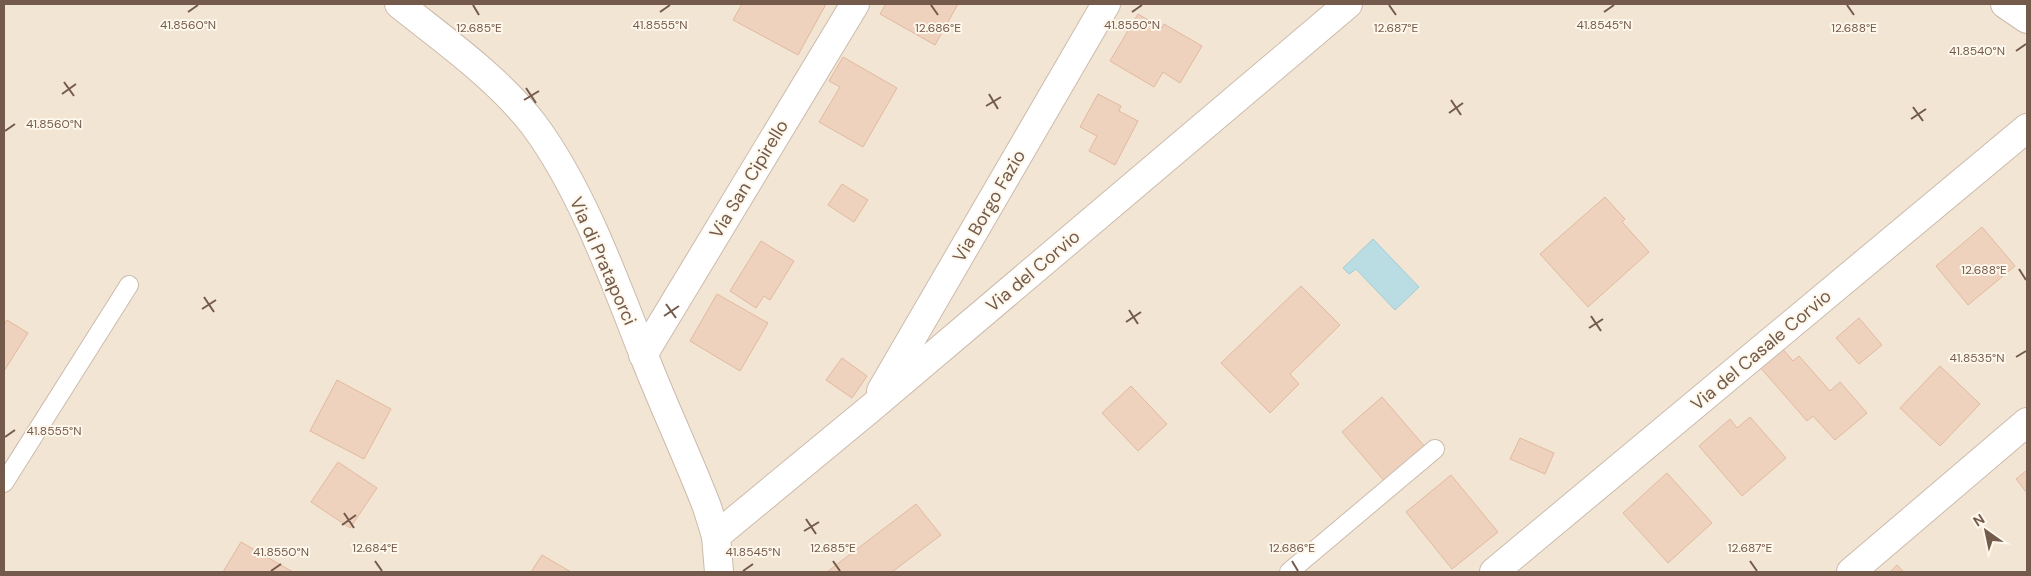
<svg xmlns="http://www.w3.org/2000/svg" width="2031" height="576" viewBox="0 0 2031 576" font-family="'DM Sans',sans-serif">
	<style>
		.residential { fill: #f2e5d4 }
		.water { fill: #badde4; stroke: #a1ccd5 }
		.building { fill: #efd2be; stroke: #e1b99f }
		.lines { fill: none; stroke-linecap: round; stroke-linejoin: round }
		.service-casing { stroke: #ccbbac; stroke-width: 20 }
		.minor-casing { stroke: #ccbbac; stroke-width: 30 }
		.tertiary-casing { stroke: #ccbbac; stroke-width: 30 }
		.service { stroke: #fff; stroke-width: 18 }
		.minor { stroke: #fff; stroke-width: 28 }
		.tertiary { stroke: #fff; stroke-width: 28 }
		.ticks { fill: none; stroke: #735a4b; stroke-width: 2 }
		.labels { text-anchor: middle; stroke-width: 4; stroke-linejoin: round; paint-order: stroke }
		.street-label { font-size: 18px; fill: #735a4b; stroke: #fef7eb }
		.ticks-label { font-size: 12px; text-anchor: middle; fill: #735a4b; stroke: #fef7eb; stroke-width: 4; stroke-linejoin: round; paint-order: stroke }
	</style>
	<rect width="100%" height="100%" fill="#fbf3e5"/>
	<path class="residential" d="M 4,4 L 2027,4 L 2027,572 L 4,572 Z"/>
	<path class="water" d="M 1373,239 L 1419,287 L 1395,310 L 1356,269 L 1349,274 L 1343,268 Z"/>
	<path class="building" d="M 742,4 L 826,4 L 798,55 L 733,20 Z
		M 886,4 L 958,4 L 935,45 L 880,14 Z
		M 1138,14 L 1162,28 L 1164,24 L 1202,46 L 1180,83 L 1163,72 L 1154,87 L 1110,61 Z
		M 843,57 L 897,88 L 863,147 L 819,122 L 840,87 L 829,81 Z
		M 1098,94 L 1121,106 L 1119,111 L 1138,121 L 1115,165 L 1089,151 L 1097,136 L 1080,127 Z
		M 842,184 L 868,200 L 854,222 L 828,205 Z
		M 1605,197 L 1625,219 L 1622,222 L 1649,252 L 1588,307 L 1540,254 Z
		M 1982,227 L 2015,266 L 1968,305 L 1936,266 Z
		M 761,241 L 794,261 L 770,300 L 764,296 L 756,308 L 730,291 Z
		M 1301,286 L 1340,325 L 1290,374 L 1299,384 L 1270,413 L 1221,363 Z
		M 717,294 L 768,323 L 740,371 L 690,341 Z
		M 1859,318 L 1882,345 L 1859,364 L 1836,338 Z
		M 7,320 L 28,333 L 4,371 L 4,325 Z
		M 1781,347 L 1793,361 L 1799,356 L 1830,391 L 1840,382 L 1867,413 L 1835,440 L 1813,416 L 1807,421 L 1759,366 Z
		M 842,358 L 867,376 L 852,398 L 826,380 Z
		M 1940,366 L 1980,404 L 1940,446 L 1900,408 Z
		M 337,380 L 391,409 L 364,459 L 310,431 Z
		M 1131,386 L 1167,424 L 1138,451 L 1102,413 Z
		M 1382,397 L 1426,448 L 1386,483 L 1342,432 Z
		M 1750,417 L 1786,458 L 1742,496 L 1699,446 L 1730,419 L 1737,428 Z
		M 1520,438 L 1554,453 L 1545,474 L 1510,459 Z
		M 338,462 L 377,488 L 350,528 L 311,502 Z
		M 2027,470 L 2027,493 L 2016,479 Z
		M 1667,473 L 1712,523 L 1668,563 L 1623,513 Z
		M 1451,475 L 1498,532 L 1452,569 L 1406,512 Z
		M 916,504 L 941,535 L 892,572 L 827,572 Z
		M 241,542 L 293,572 L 223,572 Z
		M 542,555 L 571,572 L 531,572 Z
		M 1897,565 L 1904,572 L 1890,572 Z"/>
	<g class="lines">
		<g class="service-casing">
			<path id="service" d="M 4,483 L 129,285
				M 1289,572 L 1435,449"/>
		</g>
		<g class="minor-casing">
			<path id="minor" d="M 2005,4 L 2027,19
				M 643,355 L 855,4
				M 881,391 L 1106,4
				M 716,536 L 871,408 L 1348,4
				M 1494,572 L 2027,128
				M 1851,572 L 2027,422"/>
		</g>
		<g class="tertiary-casing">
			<path id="tertiary" d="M 399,4 C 445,41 498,78 534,125 C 582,190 614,279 643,353 C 663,405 687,455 707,507 L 716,536 L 719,572"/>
		</g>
		<use href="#service" class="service"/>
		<use href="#minor" class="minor"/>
		<use href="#tertiary" class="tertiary"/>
	</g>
	<path class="ticks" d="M 473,5 L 479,15M 931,5 L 938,15M 1389,5 L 1396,15M 1847,5 L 1854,15M 188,12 L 198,5M 660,12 L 670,5M 1132,12 L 1142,5M 1604,12 L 1614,5M 2016,51 L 2026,44M 64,82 L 74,96M 526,88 L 536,103M 62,94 L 76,84M 989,94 L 998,109M 524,100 L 539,91M 1451,100 L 1461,115M 986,106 L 1001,97M 1913,107 L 1923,121M 1449,113 L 1463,103M 1911,119 L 1926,109M 5,131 L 15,124M 2019,269 L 2026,280M 204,297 L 214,312M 666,304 L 676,318M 202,309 L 216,300M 1129,310 L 1138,324M 664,316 L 679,306M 1591,316 L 1601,331M 1126,322 L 1141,312M 1589,328 L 1603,319M 2016,357 L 2026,351M 5,437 L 15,430M 344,513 L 354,528M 806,519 L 816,534M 342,525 L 356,515M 804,531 L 819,522M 375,561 L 382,571M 833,561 L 840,571M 1292,561 L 1298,571M 1750,561 L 1757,571M 271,571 L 281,564M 743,571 L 753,564"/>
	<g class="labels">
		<g class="street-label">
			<text transform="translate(749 179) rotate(-59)" y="6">Via San Cipirello</text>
			<text transform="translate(989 206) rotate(-60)" y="6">Via Borgo Fazio</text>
			<text transform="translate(603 261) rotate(66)" y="6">Via di Prataporci</text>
			<text transform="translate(1033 271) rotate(-40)" y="6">Via del Corvio</text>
			<text transform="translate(1761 350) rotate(-40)" y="6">Via del Casale Corvio</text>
		</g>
	</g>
	<g class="ticks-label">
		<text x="188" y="29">41.8560°N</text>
		<text x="660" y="29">41.8555°N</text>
		<text x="1132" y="29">41.8550°N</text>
		<text x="1604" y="29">41.8545°N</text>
		<text x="1396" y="32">12.687°E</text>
		<text x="479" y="32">12.685°E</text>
		<text x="938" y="32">12.686°E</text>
		<text x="1854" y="32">12.688°E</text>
		<text x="1977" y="55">41.8540°N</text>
		<text x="54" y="128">41.8560°N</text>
		<text x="1984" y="274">12.688°E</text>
		<text x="1977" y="362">41.8535°N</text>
		<text x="54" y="435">41.8555°N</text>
		<text x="375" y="552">12.684°E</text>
		<text x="833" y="552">12.685°E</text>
		<text x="1292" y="552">12.686°E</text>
		<text x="1750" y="552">12.687°E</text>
		<text x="281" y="556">41.8550°N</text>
		<text x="753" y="556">41.8545°N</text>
	</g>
	<rect width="2031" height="576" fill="none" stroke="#735a4b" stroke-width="10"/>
	<g transform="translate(1986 531) rotate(327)" stroke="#fef7eb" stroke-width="4" paint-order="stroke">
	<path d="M0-4L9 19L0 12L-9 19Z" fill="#735a4b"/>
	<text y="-8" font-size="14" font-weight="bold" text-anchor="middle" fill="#735a4b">N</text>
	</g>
</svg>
